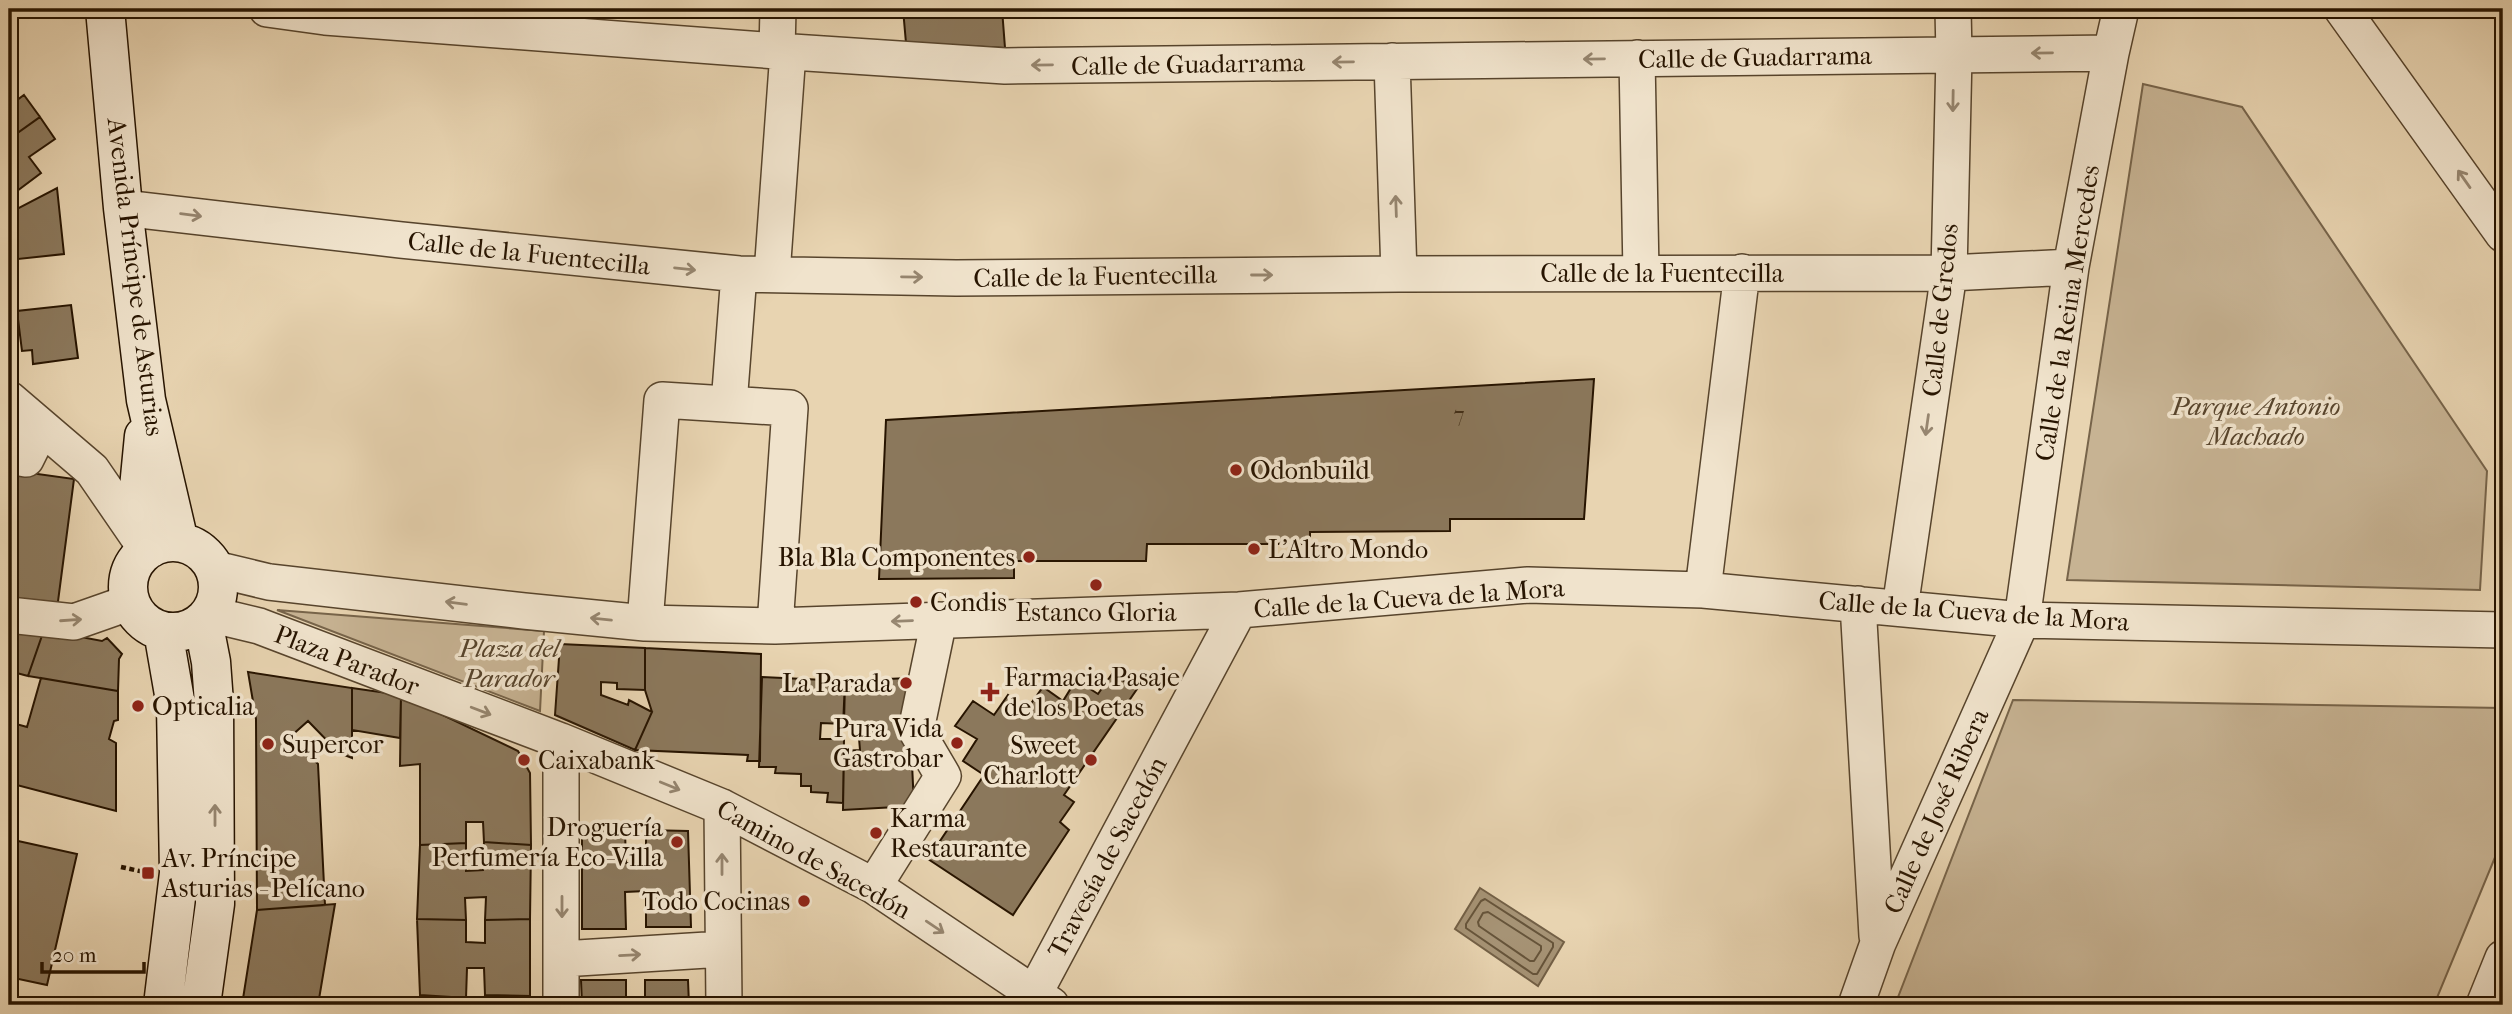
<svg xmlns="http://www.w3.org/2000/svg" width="2512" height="1014" viewBox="0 0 2512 1014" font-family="'IM FELL French Canon',serif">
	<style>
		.green { fill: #c7b393; stroke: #77644a; stroke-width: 2 }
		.water { fill: #a69375; stroke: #736046; stroke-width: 2 }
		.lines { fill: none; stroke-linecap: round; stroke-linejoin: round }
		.shore { stroke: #66543a; stroke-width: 2 }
		.building { fill: #8b785c; stroke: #271400; stroke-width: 2 }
		.street-casing { stroke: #57442c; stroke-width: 38 }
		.secondary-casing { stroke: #271400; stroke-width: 41 }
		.path { stroke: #271400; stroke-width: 4.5; stroke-dasharray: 5 3.5; stroke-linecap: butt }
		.street { stroke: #f0e3cc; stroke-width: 35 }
		.secondary { stroke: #f0e3cc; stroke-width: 38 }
		.oneway { stroke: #968670 }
		.poi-dot { fill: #8f2418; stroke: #f0e3cc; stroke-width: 2.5 }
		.labels { text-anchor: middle; stroke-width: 7; stroke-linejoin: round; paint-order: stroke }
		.number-label { font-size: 23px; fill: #402d17 }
		.street-label { font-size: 26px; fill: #271400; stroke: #f0e3cc }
		.park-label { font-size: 26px; font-style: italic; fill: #57442c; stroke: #f0e3cc }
		.poi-label { font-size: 26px; fill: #271400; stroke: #f0e3cc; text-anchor: start }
	</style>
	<rect width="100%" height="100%" fill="#e8d4b1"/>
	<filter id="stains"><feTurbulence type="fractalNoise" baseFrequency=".00286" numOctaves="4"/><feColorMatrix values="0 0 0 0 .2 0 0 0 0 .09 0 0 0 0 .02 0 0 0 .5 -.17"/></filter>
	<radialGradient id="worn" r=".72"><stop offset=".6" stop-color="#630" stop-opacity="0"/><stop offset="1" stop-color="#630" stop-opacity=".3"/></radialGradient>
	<path class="green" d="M 2143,84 L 2242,107 L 2487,471 L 2480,590 L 2067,580 Z
		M 277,610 L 544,631 L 540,711 Z
		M 2013,700 L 2503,708 L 2503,838 L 2434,1005 L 1895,1005 Z"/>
	<path class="water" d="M 1480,888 L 1564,942 L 1538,986 L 1455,929 Z"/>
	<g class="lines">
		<path class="shore" d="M 1485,899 L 1553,943 L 1553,947 L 1537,974 L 1533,974 L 1466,928 L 1466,924 L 1481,901 Z
			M 1488,912 L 1541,946 L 1541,950 L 1534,961 L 1530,961 L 1479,926 L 1478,922 L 1483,913 Z"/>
	</g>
	<path class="building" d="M 9,9 L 29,9 L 9,22 Z
		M 903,9 L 1002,9 L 1005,48 L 906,43 Z
		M 24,95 L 40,117 L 9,139 L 9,106 Z
		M 40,117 L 55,139 L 29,157 L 41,173 L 9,197 L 9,139 Z
		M 57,188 L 64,254 L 9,260 L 9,213 Z
		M 71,305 L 78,358 L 33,364 L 32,350 L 22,351 L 17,311 Z
		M 1594,379 L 1584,519 L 1450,519 L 1450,531 L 1310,532 L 1310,544 L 1147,544 L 1146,561 L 1014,561 L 1014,578 L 879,579 L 886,420 Z
		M 9,470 L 74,479 L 57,609 L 9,602 Z
		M 9,627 L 44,630 L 28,676 L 9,671 Z
		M 44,630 L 102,641 L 107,638 L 122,654 L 119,659 L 118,691 L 28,676 Z
		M 560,644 L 645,648 L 645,690 L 617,689 L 617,683 L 601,682 L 601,695 L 628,705 L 629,700 L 652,712 L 635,750 L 555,715 Z
		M 645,648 L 761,654 L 760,761 L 747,761 L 748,755 L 635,750 L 652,712 L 645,690 Z
		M 248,672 L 352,688 L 352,758 L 339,753 L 308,721 L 290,737 L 318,764 L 325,905 L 257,910 L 256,719 Z
		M 1112,674 L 1137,689 L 1064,795 L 1074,802 L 1060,822 L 1069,830 L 1013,915 L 928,859 L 984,775 L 963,761 L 977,739 L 955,726 L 973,701 L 994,715 L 1008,695 L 1027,709 L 1043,687 L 1063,701 L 1076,680 L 1098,694 Z
		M 762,677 L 845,681 L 844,724 L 821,723 L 820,739 L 844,739 L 843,803 L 827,802 L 828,793 L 811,792 L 811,786 L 801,786 L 801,774 L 775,773 L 776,767 L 759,767 Z
		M 41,678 L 118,691 L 118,720 L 114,721 L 109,739 L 116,743 L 116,811 L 9,783 L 9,722 L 27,727 Z
		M 908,678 L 914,806 L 843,810 L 844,751 L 860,750 L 858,726 L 843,727 L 845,681 Z
		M 352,688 L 401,695 L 400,738 L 352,730 Z
		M 401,695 L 518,751 L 530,773 L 531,845 L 484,842 L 483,822 L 466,822 L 466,843 L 420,845 L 420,764 L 400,766 Z
		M 625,830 L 626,863 L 646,863 L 646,830 L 688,831 L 691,927 L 646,927 L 646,891 L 625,892 L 626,929 L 582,929 L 582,831 Z
		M 9,839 L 77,854 L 47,985 L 9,977 Z
		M 484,842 L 531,845 L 530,919 L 485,920 L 486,897 L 465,898 L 466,920 L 417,919 L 420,845 L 466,843 L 466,871 L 483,870 Z
		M 335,904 L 318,1005 L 242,1005 L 257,910 Z
		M 417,919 L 466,920 L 466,942 L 485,943 L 485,920 L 530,919 L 530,996 L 485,995 L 484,968 L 467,968 L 466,998 L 420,995 Z
		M 581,980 L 626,980 L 626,1003 L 645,1004 L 645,980 L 688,980 L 689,1005 L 582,1005 Z
		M 420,995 L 466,998 L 466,1005 L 420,1005 Z
		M 485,995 L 530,996 L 530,1005 L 484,1005 Z"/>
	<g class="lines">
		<g class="street-casing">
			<path id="street" d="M 267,9 L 325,17 L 777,51 L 1005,66 L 2111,53
				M 2342,9 L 2503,234
				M 777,51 L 778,9
				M 1637,58 L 1641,273
				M 1392,61 L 1399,274
				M 123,208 L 401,240 L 739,274 L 956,278 L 1399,274 L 1949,273 L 2071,267
				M 772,274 L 788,52
				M 9,399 L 92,470 L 147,550
				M 729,404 L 739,274
				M 9,456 L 26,459 L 34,443 L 31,420
				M 215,569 L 269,582 L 524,611 L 645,623 L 775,626 L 1239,610 L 1528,585 L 1703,590 L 2022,620 L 2503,630
				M 1703,590 L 1742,272
				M 1858,604 L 1877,936
				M 1900,608 L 1949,273 L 1954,55 L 1953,9
				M 209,614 L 259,626 L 561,741 L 722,807 L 874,886 L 1051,1005
				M 9,615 L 74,622 L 131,602
				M 645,623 L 662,400 L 790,408 L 775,626
				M 561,741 L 561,1005
				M 722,807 L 724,1005
				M 874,886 L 943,776 L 916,730 L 939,620
				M 562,959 L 723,949
				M 1034,994 L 1239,610
				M 1856,1005 L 1878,943 L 2022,620 L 2071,267 L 2111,53 L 2121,9
				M 2484,1005 L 2503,958"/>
		</g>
		<g class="secondary-casing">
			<path id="secondary" d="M 105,9 L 123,208 L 146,400 L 179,542
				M 144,436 L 138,498 L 151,548
				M128 587a45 45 0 1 1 90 0a45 45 0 1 1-90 0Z
				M 163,1005 L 179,873 L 176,706 L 163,631
				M 201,1005 L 215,904 L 214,703 L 211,662 L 203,621"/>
		</g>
		<path class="path" d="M 121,867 L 144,872"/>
		<use href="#street" class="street"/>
		<use href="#secondary" class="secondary"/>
	</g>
	<defs><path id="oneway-shaft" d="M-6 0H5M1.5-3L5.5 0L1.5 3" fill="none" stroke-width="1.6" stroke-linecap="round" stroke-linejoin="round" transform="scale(1.75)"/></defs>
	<g class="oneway">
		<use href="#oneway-shaft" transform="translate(2042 53) rotate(179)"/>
		<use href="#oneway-shaft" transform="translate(1594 59) rotate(179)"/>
		<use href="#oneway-shaft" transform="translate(1343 62) rotate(179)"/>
		<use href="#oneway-shaft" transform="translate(1042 65) rotate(179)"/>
		<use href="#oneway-shaft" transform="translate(1953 101) rotate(91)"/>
		<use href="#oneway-shaft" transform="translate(2464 179) rotate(-125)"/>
		<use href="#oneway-shaft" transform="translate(1396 206) rotate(-92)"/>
		<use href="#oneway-shaft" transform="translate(191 215) rotate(7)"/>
		<use href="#oneway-shaft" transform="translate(685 269) rotate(6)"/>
		<use href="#oneway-shaft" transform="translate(1262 275)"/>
		<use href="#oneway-shaft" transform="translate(912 277) rotate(1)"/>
		<use href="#oneway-shaft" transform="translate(1927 425) rotate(98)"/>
		<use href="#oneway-shaft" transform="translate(456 603) rotate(-173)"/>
		<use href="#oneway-shaft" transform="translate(601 619) rotate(-174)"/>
		<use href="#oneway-shaft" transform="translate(71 620) rotate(-4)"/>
		<use href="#oneway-shaft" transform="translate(902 621) rotate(178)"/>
		<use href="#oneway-shaft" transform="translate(481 711) rotate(21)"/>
		<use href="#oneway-shaft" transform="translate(670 786) rotate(22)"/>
		<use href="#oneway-shaft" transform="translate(215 815) rotate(-90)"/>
		<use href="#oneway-shaft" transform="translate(722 864) rotate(-90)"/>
		<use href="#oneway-shaft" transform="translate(562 907) rotate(90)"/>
		<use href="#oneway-shaft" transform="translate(935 927) rotate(34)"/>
		<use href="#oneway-shaft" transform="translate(630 955) rotate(-3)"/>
	</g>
	<g class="poi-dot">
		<circle cx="1236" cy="470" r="7"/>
		<circle cx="1254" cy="549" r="7"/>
		<circle cx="1029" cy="557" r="7"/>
		<circle cx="1096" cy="585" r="7"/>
		<circle cx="916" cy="602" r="7"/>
		<circle cx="906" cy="683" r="7"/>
		<path d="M986.5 681.5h7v7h7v7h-7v7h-7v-7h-7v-7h7z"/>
		<circle cx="138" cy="706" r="7"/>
		<circle cx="957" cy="743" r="7"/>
		<circle cx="268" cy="744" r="7"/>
		<circle cx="524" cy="760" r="7"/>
		<circle cx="1091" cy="760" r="7"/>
		<circle cx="876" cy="833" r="7"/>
		<circle cx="677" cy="842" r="7"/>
		<rect x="141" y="866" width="14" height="14" rx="3.5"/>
		<circle cx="804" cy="901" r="7"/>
	</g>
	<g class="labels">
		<g class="number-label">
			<text x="1459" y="422">7</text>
		</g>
		<g class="street-label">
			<text transform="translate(1755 57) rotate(-1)" y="9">Calle de Guadarrama</text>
			<text transform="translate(1188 64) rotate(-1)" y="9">Calle de Guadarrama</text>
			<text transform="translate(529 253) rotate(6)" y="9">Calle de la Fuentecilla</text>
			<text x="1662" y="282">Calle de la Fuentecilla</text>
			<text transform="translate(1095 276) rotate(-1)" y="9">Calle de la Fuentecilla</text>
			<text transform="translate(136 277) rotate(83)" y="9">Avenida Príncipe de Asturias</text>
			<text transform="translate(1940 310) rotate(-84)" y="9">Calle de Gredos</text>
			<text transform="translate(2067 313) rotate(-81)" y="9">Calle de la Reina Mercedes</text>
			<text transform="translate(1409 598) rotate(-4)" y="9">Calle de la Cueva de la Mora</text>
			<text transform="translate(1974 611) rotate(4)" y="9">Calle de la Cueva de la Mora</text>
			<text transform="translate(347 660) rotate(21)" y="9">Plaza Parador</text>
			<text transform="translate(1936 811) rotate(-66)" y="9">Calle de José Ribera</text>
			<text transform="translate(1107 857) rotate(-62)" y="9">Travesía de Sacedón</text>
			<text transform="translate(814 859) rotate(29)" y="9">Camino de Sacedón</text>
		</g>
		<g class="park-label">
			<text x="2256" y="415">Parque Antonio<tspan x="2256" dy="30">Machado</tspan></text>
			<text x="509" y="657">Plaza del<tspan x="509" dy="30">Parador</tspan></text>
		</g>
		<g class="poi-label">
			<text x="1250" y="479">Odonbuild</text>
			<text x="1268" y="558">L'Altro Mondo</text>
			<text x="1015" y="566" text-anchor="end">Bla Bla Componentes</text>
			<text x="930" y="611">Condis</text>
			<text x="1096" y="621" text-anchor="middle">Estanco Gloria</text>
			<text x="1004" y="686">Farmacia Pasaje<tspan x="1004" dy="30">de los Poetas</tspan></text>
			<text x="892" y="692" text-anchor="end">La Parada</text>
			<text x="152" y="715">Opticalia</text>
			<text x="943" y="737" text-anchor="end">Pura Vida<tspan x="943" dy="30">Gastrobar</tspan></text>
			<text x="282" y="753">Supercor</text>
			<text x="1077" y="754" text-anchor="end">Sweet<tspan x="1077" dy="30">Charlott</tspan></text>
			<text x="538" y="769">Caixabank</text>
			<text x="890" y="827">Karma<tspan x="890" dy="30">Restaurante</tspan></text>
			<text x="663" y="836" text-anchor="end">Droguería<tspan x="663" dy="30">Perfumería Eco-Villa</tspan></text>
			<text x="162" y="867">Av. Príncipe<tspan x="162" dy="30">Asturias - Pelícano</tspan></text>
			<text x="790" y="910" text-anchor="end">Todo Cocinas</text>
		</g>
	</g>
	<rect width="2512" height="1014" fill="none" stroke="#e8d4b1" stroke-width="35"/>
	<rect x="10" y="10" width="2491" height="993" fill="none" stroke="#271400" stroke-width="3.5"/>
	<rect x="18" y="18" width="2477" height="979" fill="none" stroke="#271400" stroke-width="2"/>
	<path d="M42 962v10h102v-10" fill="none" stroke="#271400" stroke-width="3.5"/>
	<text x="52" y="962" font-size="21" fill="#271400" stroke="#f0e3cc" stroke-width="5" paint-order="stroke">20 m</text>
	<rect width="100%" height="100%" filter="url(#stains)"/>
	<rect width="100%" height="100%" fill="url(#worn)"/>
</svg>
